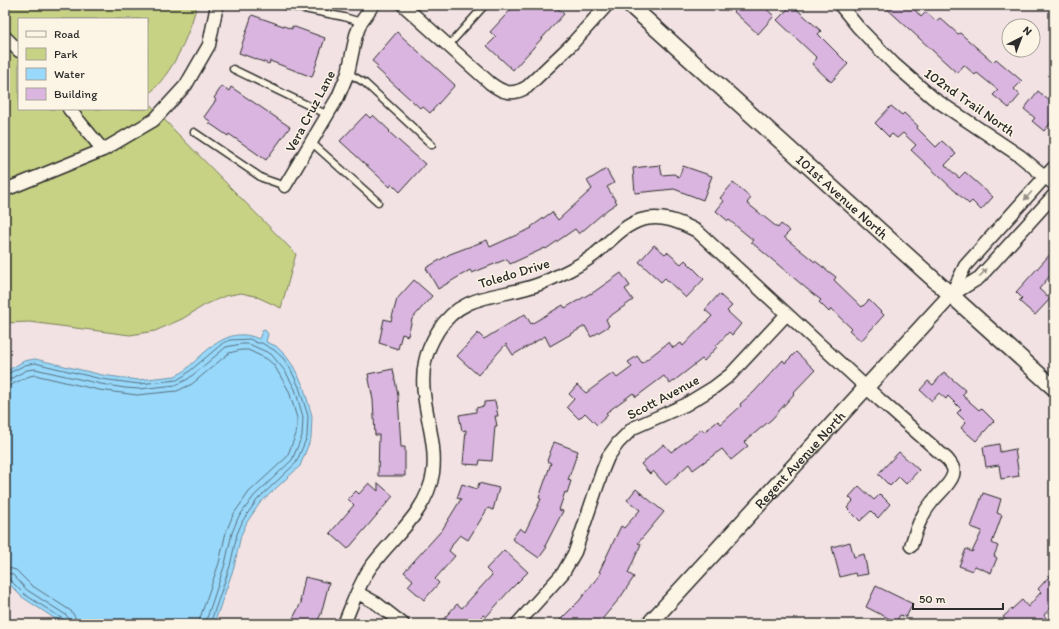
<svg xmlns="http://www.w3.org/2000/svg" width="1059" height="629" viewBox="0 0 1059 629" font-family="Itim,sans-serif">
	<style>
		.green { fill: #c7d285; stroke: #797e58 }
		.water { fill: #98d8fa; stroke: #6c93a7 }
		.lines { fill: none; stroke-linecap: round; stroke-linejoin: round }
		.shore { stroke: #57707e; stroke-width: 1 }
		.building { fill: #d9b5df; stroke: #2b2b2b }
		.service-casing { stroke: #2b2b2b; stroke-width: 9 }
		.minor-casing { stroke: #2b2b2b; stroke-width: 15 }
		.tertiary-casing { stroke: #2b2b2b; stroke-width: 18 }
		.service { stroke: #fcf5e5; stroke-width: 6 }
		.minor { stroke: #fcf5e5; stroke-width: 12 }
		.tertiary { stroke: #fcf5e5; stroke-width: 15 }
		.oneway { fill: #949088 }
		.labels { text-anchor: middle; stroke-width: 3; stroke-linejoin: round; paint-order: stroke }
		.street-label { font-size: 14px; fill: #2b2b2b; stroke: #fcf5e5 }
	</style>
	<rect width="100%" height="100%" fill="#f2e2e3"/>
	<filter id="ink" filterUnits="userSpaceOnUse"><feTurbulence type="fractalNoise" baseFrequency=".025" numOctaves="2"/><feDisplacementMap in="SourceGraphic" scale="8" xChannelSelector="R" yChannelSelector="G"/><feConvolveMatrix kernelMatrix="1 2 1 2 8 2 1 2 1" color-interpolation-filters="sRGB"/></filter>
	<g filter="url(#ink)">
		<path class="green" d="M 5,5 L 197,5 C 187,40 174,71 147,96 L 147,19 L 19,19 L 19,109 L 147,109 L 147,101 L 175,131 L 296,254 L 281,308 L 255,296 L 241,293 L 225,296 L 205,305 L 182,319 L 155,331 L 130,335 L 29,322 L 5,323 Z"/>
		<path class="water" d="M 265,330 L 268,334 L 266,342 L 276,346 L 286,356 L 293,366 L 303,385 L 312,416 L 311,438 L 300,466 L 260,503 L 247,522 L 241,535 L 234,567 L 214,624 L 63,624 L 22,597 L 5,580 L 5,372 L 24,361 L 35,359 L 102,375 L 138,380 L 175,376 L 183,372 C 205,353 227,324 259,339 L 262,331 Z"/>
		<g class="lines">
			<path class="shore" d="M 5,375 L 25,365 L 35,363 L 101,379 L 139,384 L 177,380 L 185,375 L 223,343 L 230,340 L 250,339 L 257,343 L 262,343 L 265,345 L 274,350 L 283,358 L 290,368 L 299,387 L 308,416 L 307,437 L 296,463 L 257,500 L 243,520 L 237,534 L 230,566 L 210,624
				M 5,380 L 10,379 L 27,370 L 35,369 L 101,384 L 125,388 L 139,389 L 176,385 L 188,379 L 226,347 L 241,344 L 249,344 L 271,354 L 285,371 L 295,389 L 303,417 L 302,436 L 292,460 L 254,496 L 238,518 L 232,533 L 225,564 L 205,624
				M 5,386 C 16,385 24,376 35,375 L 99,390 L 137,395 L 177,391 L 192,384 L 229,353 L 241,350 L 248,350 L 267,359 L 274,365 L 289,391 L 297,418 L 297,426 L 296,434 L 287,457 L 249,492 L 233,515 L 226,532 L 219,563 L 200,618 L 199,624
				M 5,567 L 16,570 L 31,585 L 71,611 L 75,617 L 76,624
				M 5,573 L 12,574 L 27,590 L 66,615 L 69,619 L 70,624
				M 5,578 L 9,579 L 24,594 L 63,619 L 65,624"/>
		</g>
		<path class="building" d="M 515,5 L 554,5 L 564,14 L 513,70 L 487,46 L 496,37 L 490,32 Z
			M 738,5 L 762,5 L 774,16 L 758,34 L 733,11 Z
			M 792,5 L 821,31 L 818,34 L 848,64 L 831,82 L 812,64 L 817,58 L 777,20 Z
			M 883,5 L 911,5 L 921,17 L 926,12 L 936,21 L 940,18 L 958,34 L 960,33 L 993,62 L 996,59 L 1022,81 L 1014,89 L 1020,95 L 1009,108 L 993,95 L 998,90 L 977,73 L 975,75 L 964,65 L 957,73 Z
			M 252,15 L 292,29 L 292,26 L 325,38 L 312,77 L 270,61 L 269,64 L 239,53 Z
			M 397,32 L 455,85 L 430,113 L 422,106 L 420,108 L 399,89 L 376,68 L 378,66 L 372,61 Z
			M 222,86 L 229,91 L 231,87 L 290,127 L 266,160 L 229,134 L 228,136 L 209,123 L 210,121 L 204,117 L 216,100 L 214,98 Z
			M 1038,91 L 1054,105 L 1054,119 L 1044,131 L 1032,121 L 1035,118 L 1024,109 Z
			M 891,106 L 902,115 L 904,113 L 918,126 L 917,128 L 936,147 L 942,141 L 956,154 L 945,165 L 959,178 L 965,172 L 993,197 L 981,210 L 972,201 L 969,204 L 911,150 L 916,145 L 903,133 L 897,138 L 892,134 L 889,137 L 875,123 Z
			M 366,114 L 370,118 L 373,115 L 390,131 L 389,132 L 425,164 L 400,192 L 392,184 L 390,187 L 340,141 Z
			M 660,165 L 662,175 L 674,174 L 679,177 L 683,166 L 712,176 L 703,200 L 674,189 L 635,193 L 633,168 Z
			M 606,169 L 614,183 L 607,187 L 617,203 L 608,209 L 579,234 L 575,229 L 546,249 L 545,248 L 510,264 L 507,259 L 472,273 L 470,270 L 438,289 L 426,268 L 450,254 L 487,240 L 490,247 L 532,228 L 531,227 L 552,212 L 558,220 L 592,189 L 587,181 Z
			M 733,183 L 751,198 L 747,203 L 778,228 L 781,224 L 790,231 L 784,237 L 815,262 L 815,261 L 836,277 L 834,280 L 862,307 L 869,300 L 884,315 L 861,341 L 849,330 L 851,328 L 831,309 L 829,312 L 819,302 L 821,300 L 813,294 L 751,242 L 753,240 L 729,220 L 728,221 L 716,211 L 724,201 L 720,198 Z
			M 654,245 L 665,254 L 667,252 L 681,264 L 685,260 L 704,279 L 686,298 L 665,278 L 661,282 L 639,262 Z
			M 1054,250 L 1054,271 L 1039,289 L 1050,299 L 1035,315 L 1019,301 L 1022,298 L 1016,292 Z
			M 621,273 L 630,286 L 625,289 L 633,300 L 606,319 L 609,326 L 591,337 L 585,326 L 550,346 L 545,336 L 513,355 L 506,344 L 478,375 L 457,356 L 478,333 L 484,339 L 525,314 L 531,324 L 563,305 L 565,308 L 591,293 L 591,294 Z
			M 414,280 L 432,296 L 412,319 L 408,336 L 402,334 L 398,349 L 379,343 L 384,319 L 391,321 L 397,299 Z
			M 719,294 L 732,306 L 727,311 L 741,324 L 732,335 L 729,332 L 716,346 L 717,347 L 704,361 L 702,359 L 670,384 L 664,376 L 636,397 L 633,393 L 606,413 L 608,415 L 597,425 L 585,413 L 579,419 L 567,407 L 574,399 L 569,394 L 577,385 L 586,393 L 613,373 L 617,378 L 632,367 L 628,362 L 637,356 L 642,363 L 669,342 L 673,348 L 681,343 L 683,346 L 712,316 L 705,310 Z
			M 796,352 L 815,370 L 793,393 L 794,394 L 772,419 L 744,442 L 748,446 L 731,460 L 722,449 L 693,470 L 689,464 L 666,485 L 653,471 L 650,474 L 641,464 L 664,444 L 671,452 L 702,429 L 704,432 L 718,421 L 721,424 L 741,406 L 740,404 L 754,392 L 783,360 L 785,363 Z
			M 393,369 L 398,396 L 401,447 L 405,447 L 405,476 L 378,476 L 379,435 L 375,435 L 373,400 L 368,374 Z
			M 944,372 L 966,391 L 962,395 L 979,410 L 981,408 L 994,421 L 976,441 L 961,428 L 966,422 L 957,413 L 961,409 L 948,396 L 946,399 L 939,393 L 932,401 L 920,390 L 928,381 L 933,385 Z
			M 495,401 L 498,416 L 495,416 L 497,426 L 495,426 L 492,461 L 480,460 L 479,465 L 463,464 L 466,430 L 462,431 L 459,415 L 476,412 L 476,408 L 484,406 L 484,402 Z
			M 554,442 L 578,451 L 568,480 L 571,481 L 567,493 L 565,492 L 559,510 L 563,511 L 545,546 L 547,547 L 539,558 L 512,539 L 520,528 L 525,532 L 541,499 L 539,498 L 551,463 L 547,461 Z
			M 999,444 L 1000,452 L 1015,449 L 1019,476 L 1001,479 L 999,465 L 986,467 L 983,447 Z
			M 899,452 L 919,470 L 906,484 L 899,477 L 890,486 L 878,474 Z
			M 369,483 L 378,491 L 378,483 L 393,496 L 348,549 L 330,533 L 354,505 L 348,499 L 356,491 L 359,494 Z
			M 479,483 L 499,488 L 493,510 L 488,508 L 468,540 L 460,535 L 454,542 L 449,551 L 455,556 L 435,579 L 439,583 L 424,600 L 408,586 L 413,580 L 404,572 L 442,530 L 461,499 L 457,498 L 462,484 L 477,489 Z
			M 859,486 L 874,500 L 880,494 L 890,504 L 878,518 L 871,511 L 860,521 L 847,508 L 853,501 L 849,497 Z
			M 636,489 L 664,512 L 638,543 L 641,544 L 628,573 L 634,577 L 620,598 L 598,624 L 556,624 L 579,601 L 601,573 L 599,572 L 621,526 L 624,528 L 640,510 L 627,500 Z
			M 983,493 L 1001,499 L 997,513 L 1002,515 L 992,543 L 998,546 L 994,556 L 997,558 L 991,573 L 975,566 L 972,571 L 959,566 L 966,549 L 972,552 L 982,531 L 971,527 Z
			M 850,542 L 854,557 L 864,554 L 868,574 L 856,576 L 855,573 L 840,577 L 832,547 Z
			M 504,550 L 528,572 L 509,591 L 486,617 L 483,615 L 474,624 L 439,624 L 457,604 L 462,608 L 492,575 L 486,569 Z
			M 1054,571 L 1054,604 L 1044,615 L 1046,618 L 1040,624 L 1010,624 L 1003,617 L 1022,600 L 1028,607 L 1041,592 L 1038,589 Z
			M 305,577 L 329,583 L 321,614 L 316,624 L 290,624 L 302,601 L 300,601 Z
			M 876,586 L 913,604 L 906,617 L 900,615 L 896,622 L 866,607 Z"/>
		<g class="lines">
			<g class="service-casing">
				<path id="service" d="M 284,5 L 344,17 L 361,22
					M 448,46 L 485,5
					M 233,69 L 328,115
					M 348,73 L 365,83 L 432,145
					M 194,132 L 262,178 L 285,186
					M 312,143 L 378,202"/>
			</g>
			<g class="minor-casing">
				<path id="minor" d="M 403,5 L 490,83 C 503,93 512,96 527,87 L 571,45 L 607,5
					M 840,5 L 858,27 L 894,64 L 933,98 L 1020,156 L 1054,184
					M 5,37 L 19,51
					M 69,109 L 103,150
					M 285,186 L 338,97 L 348,73 L 356,35 L 361,22 L 373,5
					M 5,190 L 103,150 L 154,120 L 186,85 L 209,45 L 217,5
					M 951,295 L 965,266 L 1054,167
					M 951,295 L 979,278 L 1054,195
					M 358,593 L 376,603 L 403,624
					M 344,624 C 352,605 359,584 370,568 C 392,537 427,513 433,473 C 438,436 417,399 425,362 C 427,351 432,341 438,331 C 463,290 504,299 542,283 C 560,275 578,267 594,255 C 609,243 622,226 641,220 C 661,214 680,222 697,231 L 880,400 L 947,459 C 951,464 955,468 953,475 C 950,485 938,494 932,502 C 921,515 916,530 911,546
					M 517,624 L 563,573 L 575,552 L 603,469 L 608,457 L 618,443 L 633,428 L 685,405 L 713,388 L 730,375 L 787,314"/>
			</g>
			<g class="tertiary-casing">
				<g id="tertiary">
					<path id="s1" d="M 630,5 L 1054,388"/>
					<path id="s2" d="M 649,624 L 951,295"/>
				</g>
			</g>
			<use href="#service" class="service"/>
			<use href="#minor" class="minor"/>
			<use href="#tertiary" class="tertiary"/>
		</g>
		<defs><path id="oneway-solid" d="M-6-.8H1V-3.2L6.5 0L1 3.2V.8H-6Z"/></defs>
		<g class="oneway">
			<use href="#oneway-solid" transform="translate(1028 196) rotate(132)"/>
			<use href="#oneway-solid" transform="translate(983 273) rotate(-46)"/>
		</g>
	</g>
	<g class="labels">
		<g class="street-label">
			<text transform="translate(970 102) rotate(35)" y="5">102nd Trail North</text>
			<text transform="translate(310 111) rotate(-62)" y="5">Vera Cruz Lane</text>
			<text dy="5" stroke="none"><textPath href="#s1" startOffset="286">101st Avenue North</textPath></text>
			<text transform="translate(514 273) rotate(-17)" y="5">Toledo Drive</text>
			<text transform="translate(663 397) rotate(-28)" y="5">Scott Avenue</text>
			<text dy="5" stroke="none"><textPath href="#s2" startOffset="223">Regent Avenue North</textPath></text>
		</g>
	</g>
	<rect width="1059" height="629" fill="none" stroke="#fcf5e5" stroke-width="20"/>
	<rect x="10" y="10" width="1039" height="609" fill="none" stroke="#2b2b2b" stroke-width="1.5" filter="url(#ink)"/>
	<rect x="18" y="18" width="130" height="92" fill="#fcf5e5" stroke="#a8a49b"/>
	<rect x="26" y="31" width="20" height="6" fill="#fcf5e5" stroke="#a8a49b"/>
	<text x="54" y="38" font-size="12" fill="#2b2b2b">Road</text>
	<rect x="26" y="48" width="20" height="12" fill="#c7d285" stroke="#a8a49b"/>
	<text x="54" y="58" font-size="12" fill="#2b2b2b">Park</text>
	<rect x="26" y="68" width="20" height="12" fill="#98d8fa" stroke="#a8a49b"/>
	<text x="54" y="78" font-size="12" fill="#2b2b2b">Water</text>
	<rect x="26" y="88" width="20" height="12" fill="#d9b5df" stroke="#a8a49b"/>
	<text x="54" y="98" font-size="12" fill="#2b2b2b">Building</text>
	<g transform="translate(1021 38) rotate(42)"><circle r="19" fill="#fcf5e5" stroke="#a8a49b"/>
	<path d="M0-3L7 15L0 10L-7 15Z" fill="#2b2b2b"/>
	<text y="-6" font-size="11" font-weight="bold" text-anchor="middle" fill="#2b2b2b">N</text>
	</g>
	<path d="M913 603v6h90v-6" fill="none" stroke="#2b2b2b" stroke-width="2"/>
	<text x="919" y="603" font-size="12" fill="#2b2b2b" stroke="#fcf5e5" stroke-width="3" paint-order="stroke">50 m</text>
</svg>
